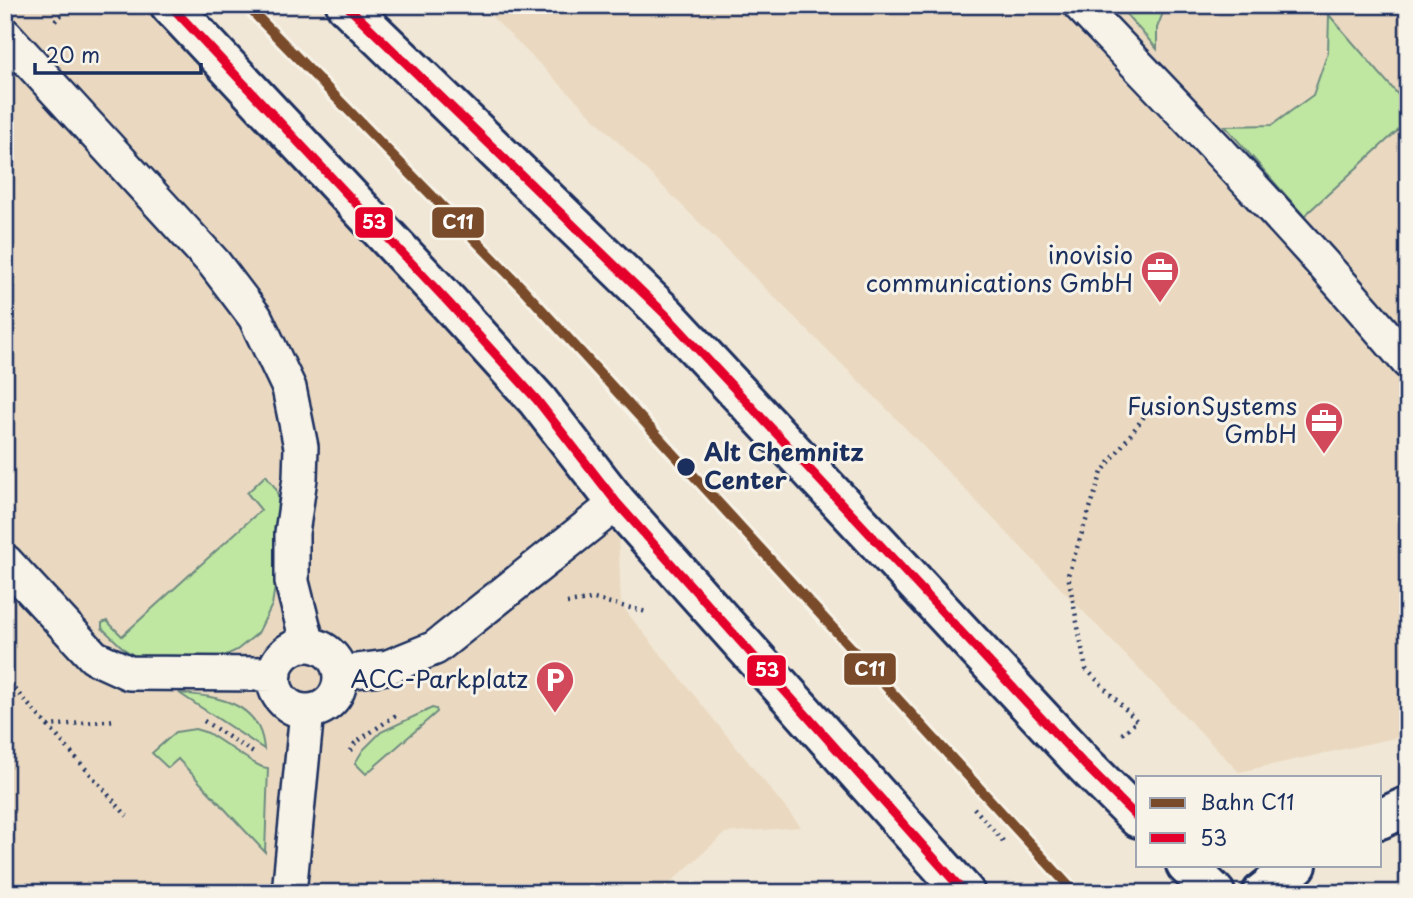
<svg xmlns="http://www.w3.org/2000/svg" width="1413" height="898" viewBox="0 0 1413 898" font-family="'Playpen Sans',sans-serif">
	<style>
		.built { fill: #ead9c0 }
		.green { fill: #c0e7a1; stroke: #6e8b80; stroke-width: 2 }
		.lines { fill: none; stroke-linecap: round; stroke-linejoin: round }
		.service-casing { stroke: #1b2f5e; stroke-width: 38 }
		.minor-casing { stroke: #1b2f5e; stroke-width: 44 }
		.primary-casing { stroke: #1b2f5e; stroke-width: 44 }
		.path { stroke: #1b2f5e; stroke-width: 4.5; stroke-dasharray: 2 5; stroke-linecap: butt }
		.service { stroke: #f7f3e8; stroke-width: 33 }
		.minor { stroke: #f7f3e8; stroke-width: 38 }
		.primary { stroke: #f7f3e8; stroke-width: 38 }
		.bus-1-casing { stroke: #f7f3e8; stroke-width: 14 }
		.bus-1 { stroke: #e4002b; stroke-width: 9 }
		.rail-1-casing { stroke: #f7f3e8; stroke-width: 16 }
		.rail-1 { stroke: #7a4b2a; stroke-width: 10 }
		.stop-dot { fill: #1b2f5e; stroke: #f7f3e8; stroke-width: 2.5 }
		.labels { text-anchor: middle; stroke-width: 6; stroke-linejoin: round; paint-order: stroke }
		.poi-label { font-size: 24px; fill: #1b2f5e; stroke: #f7f3e8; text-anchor: end }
		.stop-label { font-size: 24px; font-weight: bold; fill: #1b2f5e; stroke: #f7f3e8; text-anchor: start }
		.line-badge { stroke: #f7f3e8; stroke-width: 2.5 }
		.badge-label { font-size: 19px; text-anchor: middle; font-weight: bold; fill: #fff }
	</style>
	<rect width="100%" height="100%" fill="#f1e7d6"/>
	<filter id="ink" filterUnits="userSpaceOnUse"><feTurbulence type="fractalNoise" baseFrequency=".0143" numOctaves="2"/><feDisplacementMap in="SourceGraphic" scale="14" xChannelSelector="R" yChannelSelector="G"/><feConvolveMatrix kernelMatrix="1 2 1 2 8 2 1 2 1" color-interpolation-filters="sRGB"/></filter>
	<g filter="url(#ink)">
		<path class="built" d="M 5,5 L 170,5 L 617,503 L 621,605 L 801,827 L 725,833 L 659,893 L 5,893 Z
			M 480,5 L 1408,5 L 1408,735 L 1239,772 L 880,402 Z"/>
		<path class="green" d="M 1118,5 L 1166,5 L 1157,28 L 1157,49 Z
			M 1329,15 L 1408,106 L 1408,121 L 1304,216 L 1225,126 L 1272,125 L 1313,95 L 1328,52 Z
			M 266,475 L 276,489 L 278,496 L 277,574 L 272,605 L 258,633 L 237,650 L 218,659 L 149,658 L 135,656 L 124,649 L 102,628 L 102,623 L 107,621 L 122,636 L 261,510 L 247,493 Z
			M 179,693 C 217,697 260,701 264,749 Z
			M 432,708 L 436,709 L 437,712 L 366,774 L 355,763 L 363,750 L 381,732 Z
			M 195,729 L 208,733 L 254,763 L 262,767 L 268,768 L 265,852 L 178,759 L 168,768 L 152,753 L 176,732 Z"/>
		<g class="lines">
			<g class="service-casing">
				<path id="service" d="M 1080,5 C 1192,122 1304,238 1408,362
					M 5,35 L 214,263 L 255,317 L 289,388 L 301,447 L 300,478 L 292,533 L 292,582 L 308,645
					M 5,561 L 94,657 L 129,673 L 275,674
					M274 678a33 33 0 1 1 66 0a33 33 0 1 1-66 0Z
					M 340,673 L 388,667 L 435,648 L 617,503
					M 289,893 L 307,711"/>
			</g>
			<g class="minor-casing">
				<path id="minor" d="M 1380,819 L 1408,806
					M 1262,893 L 1297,865"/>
			</g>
			<g class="primary-casing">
				<path id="primary" d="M 170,5 L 448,302 L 537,400 L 617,503 L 965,893
					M 346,5 L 666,315 L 1085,765 L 1138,818
					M 1186,865 L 1215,893"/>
			</g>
			<path class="path" d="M 55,21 L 72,5
				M 567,603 L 594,599 L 647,612
				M 5,679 L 48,726 L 117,720
				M 204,721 L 255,754
				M 48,726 L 127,816
				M 1122,734 L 1137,721 L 1086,669 L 1068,575 L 1102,472 L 1146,414
				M 351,751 L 355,743 L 399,713
				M 974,808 L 1003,841"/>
			<use href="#service" class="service"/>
			<use href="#minor" class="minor"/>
			<use href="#primary" class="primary"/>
			<g class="bus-1-casing">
				<path id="bus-1" d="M 170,5 L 448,302 L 537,400 L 617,503 L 965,893
					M 346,5 L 666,315 L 1085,765 L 1138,818"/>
			</g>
			<use href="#bus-1" class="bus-1"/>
			<g class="rail-1-casing">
				<path id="rail-1" d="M 246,5 L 524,290 L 1075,893"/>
			</g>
			<use href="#rail-1" class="rail-1"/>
		</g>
	</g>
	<defs>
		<g id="office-pin" transform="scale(2.0125)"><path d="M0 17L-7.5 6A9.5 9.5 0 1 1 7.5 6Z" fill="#d1495b" stroke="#f7f3e8"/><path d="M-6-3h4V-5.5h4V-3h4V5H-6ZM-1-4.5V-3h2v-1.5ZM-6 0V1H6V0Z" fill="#fff"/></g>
		<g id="parking-pin" transform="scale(2.0125)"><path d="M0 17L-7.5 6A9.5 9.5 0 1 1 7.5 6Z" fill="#d1495b" stroke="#f7f3e8"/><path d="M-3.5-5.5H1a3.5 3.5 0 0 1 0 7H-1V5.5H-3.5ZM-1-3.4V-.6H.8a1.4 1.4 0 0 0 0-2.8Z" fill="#fff"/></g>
	</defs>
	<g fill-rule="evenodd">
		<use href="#office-pin" x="1160" y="270"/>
		<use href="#office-pin" x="1324" y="421"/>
		<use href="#parking-pin" x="555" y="680"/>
	</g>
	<circle class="stop-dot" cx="686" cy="467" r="10"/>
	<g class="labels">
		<g class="poi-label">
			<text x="1133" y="264">inovisio<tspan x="1133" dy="28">communications GmbH</tspan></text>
			<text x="1297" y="415">FusionSystems<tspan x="1297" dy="28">GmbH</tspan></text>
			<text x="528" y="688">ACC-Parkplatz</text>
		</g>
		<g class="stop-label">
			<text x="704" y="461">Alt Chemnitz<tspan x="704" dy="28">Center</tspan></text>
		</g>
	</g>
	<g class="line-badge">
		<rect x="431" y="206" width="54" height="33" rx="7" fill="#7a4b2a"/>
		<rect x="354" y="206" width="40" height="33" rx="7" fill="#e4002b"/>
		<rect x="843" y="652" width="54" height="34" rx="7" fill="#7a4b2a"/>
		<rect x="746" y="654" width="41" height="33" rx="7" fill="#e4002b"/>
	</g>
	<g class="badge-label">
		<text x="458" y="229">C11</text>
		<text x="374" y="229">53</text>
		<text x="870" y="676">C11</text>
		<text x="767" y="677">53</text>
	</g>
	<rect width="1413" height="898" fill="none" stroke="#f7f3e8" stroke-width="28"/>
	<rect x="14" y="14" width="1385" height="870" fill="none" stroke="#1b2f5e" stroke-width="2.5" filter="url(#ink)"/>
	<rect x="1136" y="776" width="245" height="91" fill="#f7f3e8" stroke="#9fa5b1" stroke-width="2"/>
	<rect x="1150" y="798" width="35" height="10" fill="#7a4b2a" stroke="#9fa5b1" stroke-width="2"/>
	<text x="1200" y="810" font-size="21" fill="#1b2f5e">Bahn C11</text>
	<rect x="1150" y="833" width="35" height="10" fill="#e4002b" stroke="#9fa5b1" stroke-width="2"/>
	<text x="1200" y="846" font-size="21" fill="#1b2f5e">53</text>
	<path d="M35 63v10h166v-10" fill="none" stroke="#1b2f5e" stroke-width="3.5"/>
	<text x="46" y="63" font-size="21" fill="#1b2f5e" stroke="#f7f3e8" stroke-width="5" paint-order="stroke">20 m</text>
</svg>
